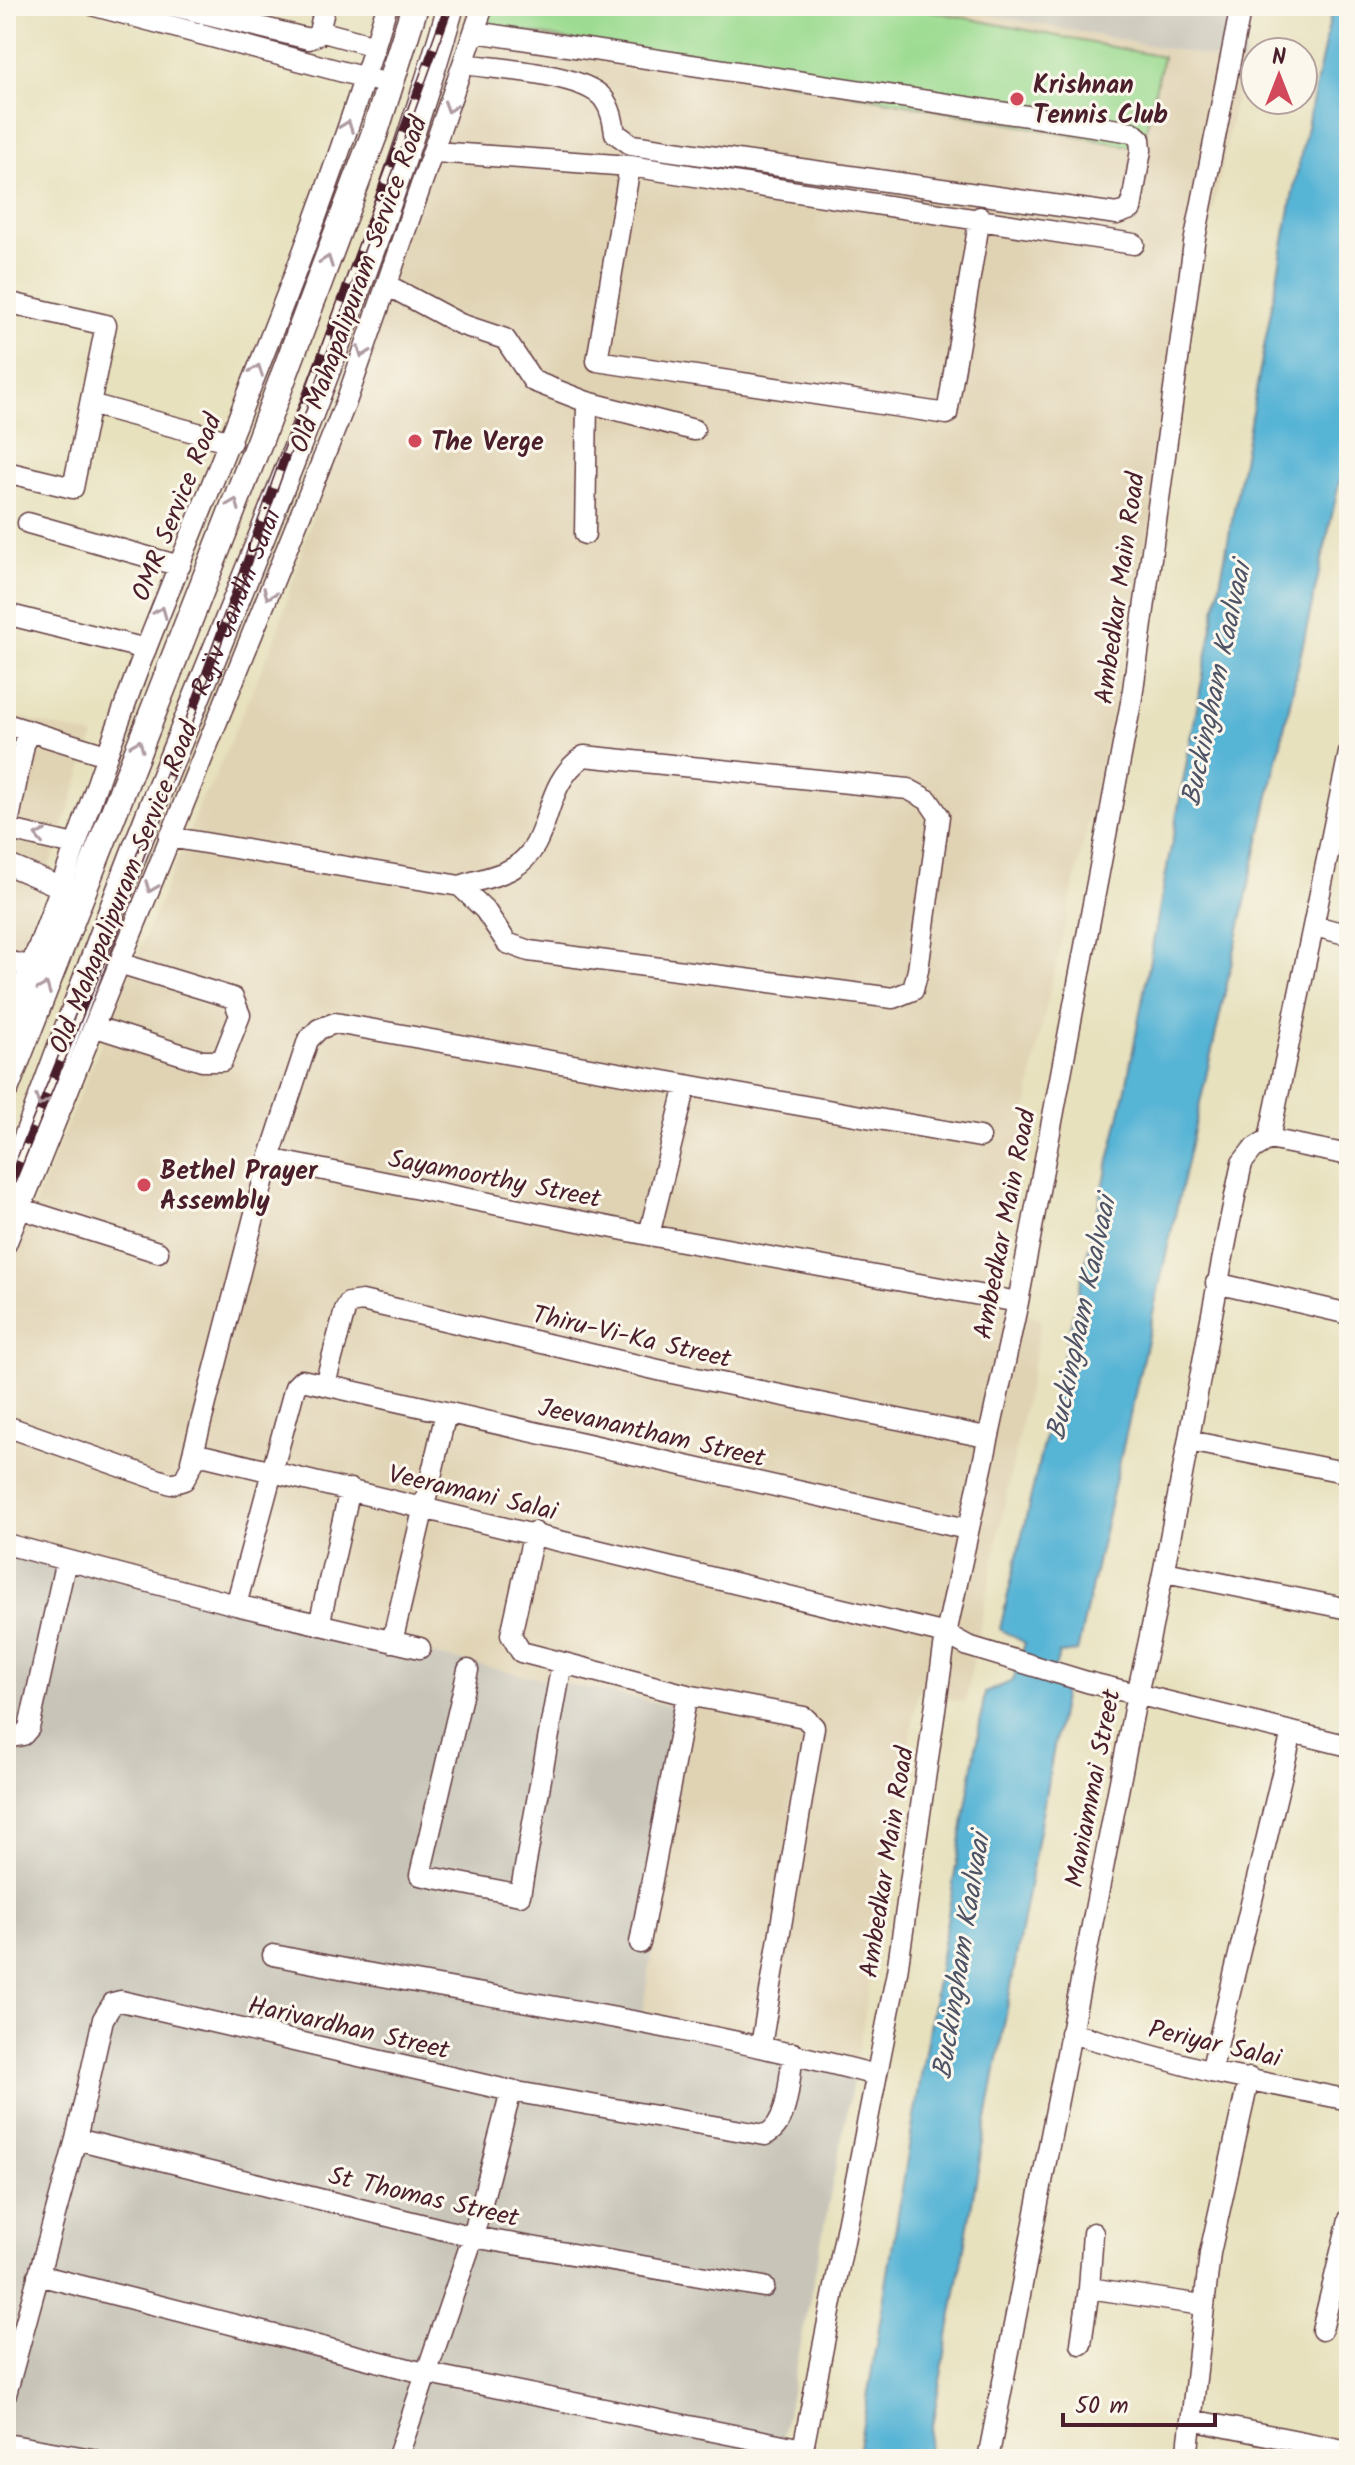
<svg xmlns="http://www.w3.org/2000/svg" width="1355" height="2465" viewBox="0 0 1355 2465" font-family="Kalam,sans-serif">
	<style>
		.built { fill: #e0d3b4 }
		.industrial { fill: #c8c4b8 }
		.green { fill: #9cdb91; stroke: #737d5e; stroke-width: 2 }
		.water { fill: #56b4d5; stroke: #506a80; stroke-width: 2 }
		.lines { fill: none; stroke-linecap: round; stroke-linejoin: round }
		.minor-casing { stroke: #623c41; stroke-width: 23 }
		.major-casing { stroke: #623c41; stroke-width: 29 }
		.minor { stroke: #fff; stroke-width: 20 }
		.major { stroke: #fff; stroke-width: 26 }
		.rail-casing { stroke: #4a1f2b; stroke-width: 9 }
		.rail { stroke: #fbf7ec; stroke-width: 6; stroke-dasharray: 18; stroke-linecap: butt }
		.oneway { stroke: #ae9aa0 }
		.poi-dot { fill: #d1495b; stroke: #fbf7ec; stroke-width: 3 }
		.labels { text-anchor: middle; stroke-width: 6; stroke-linejoin: round; paint-order: stroke }
		.poi-label { font-size: 26px; font-weight: bold; fill: #4a1f2b; stroke: #fbf7ec; text-anchor: start }
		.street-label { font-size: 26px; fill: #4a1f2b; stroke: #fbf7ec }
		.water-label { font-size: 28px; font-style: italic; fill: #4e5366; stroke: #fbf7ec }
	</style>
	<rect width="100%" height="100%" fill="#fbf7ec"/>
	<filter id="ink" filterUnits="userSpaceOnUse"><feTurbulence type="fractalNoise" baseFrequency=".0125" numOctaves="2"/><feDisplacementMap in="SourceGraphic" scale="16" xChannelSelector="R" yChannelSelector="G"/><feConvolveMatrix kernelMatrix="1 2 1 2 8 2 1 2 1" color-interpolation-filters="sRGB"/></filter>
	<filter id="wash" filterUnits="userSpaceOnUse"><feTurbulence type="fractalNoise" baseFrequency=".006" numOctaves="4" result="noise"/><feDisplacementMap in="SourceGraphic" scale="32" xChannelSelector="R" yChannelSelector="G"/><feGaussianBlur stdDeviation="1.8" result="paint"/><feColorMatrix in="noise" values="0 0 0 0 0 0 0 0 0 0 0 0 0 0 0 0 0 1.4 0 .05"/><feComposite in="paint" operator="in"/></filter>
	<g filter="url(#wash)">
		<rect width="100%" height="100%" fill="#e7e1be"/>
		<path class="built" d="M 466,6 L 944,6 L 1243,63 L 1103,758 L 1039,1039 L 993,1304 L 1042,1319 L 965,1703 L 918,1692 L 856,2066 L 640,2028 L 691,1710 L 527,1676 L 6,1555 L 6,1273 L 205,792 L 208,792 L 276,636 Z
			M 6,714 L 94,736 L 6,994 Z"/>
		<path class="industrial" d="M 944,6 L 1253,6 L 1243,63 Z
			M 6,1555 L 527,1676 L 691,1710 L 640,2028 L 856,2066 L 778,2459 L 6,2459 Z"/>
		<path class="green" d="M 491,6 L 905,6 L 1163,57 L 1143,142 L 1138,148 L 485,24 Z"/>
		<path class="water" d="M 1333,6 L 1349,6 L 1349,439 L 1077,1652 L 1059,1654 L 1050,1685 L 1064,1691 L 926,2459 L 857,2459 L 985,1693 L 1013,1681 L 1025,1643 L 1000,1629 L 1126,1088 L 1294,187 Z"/>
	</g>
	<g filter="url(#ink)">
		<g class="lines">
			<g class="minor-casing">
				<path id="minor" d="M 95,6 L 377,81
					M 174,6 L 309,39 L 323,32 L 375,46
					M 319,32 L 325,6
					M 464,64 C 497,69 581,73 603,98 C 611,108 613,120 615,133 L 632,145 L 1117,214 L 1131,209 L 1141,150 L 1140,139 L 1132,132 L 475,32
					M 435,152 L 630,166 L 1134,244
					M 630,166 L 597,361 L 947,414 L 980,217
					M 387,285 L 460,324 L 505,339 L 533,381 L 587,402 L 694,430
					M 6,302 L 106,325 L 73,488 L 6,472
					M 90,404 L 231,442
					M 28,523 L 180,566
					M 585,534 L 587,402
					M 6,614 L 146,649
					M 6,724 L 106,755
					M 6,829 L 74,845
					M 7,829 L 27,730
					M 169,837 L 460,886 L 485,910 L 507,943 L 529,951 L 893,998 L 913,990 L 918,970 L 939,816 L 928,800 L 908,789 L 584,756 C 539,787 555,843 513,868 C 498,877 476,880 460,886
					M 6,864 L 60,887
					M 1315,926 L 1349,935
					M 6,961 L 30,966
					M 6,1025 C 60,904 97,775 145,651 C 229,438 321,226 387,6
					M 96,1027 L 202,1061 L 222,1061 L 240,1015 L 233,998 L 122,964
					M 1269,1139 L 1349,753
					M 1269,1139 L 1349,1155
					M 269,1159 L 308,1040 L 319,1029 L 335,1023 L 980,1137
					M 22,1209 L 158,1252
					M 649,1235 L 686,1085
					M 6,1244 L 346,402 L 483,6
					M 1216,1283 L 1349,1314
					M 325,1384 L 345,1310 L 349,1303 L 362,1301 L 667,1372 L 986,1437
					M 6,1426 L 171,1484 L 184,1480 L 196,1457 L 206,1456 L 946,1634 L 968,1646 L 1087,1682 L 1349,1746
					M 1189,1441 L 1349,1473
					M 191,1461 L 269,1159 L 649,1235 L 1018,1302
					M 534,1532 L 511,1635 L 521,1652 L 687,1695 L 804,1717 L 814,1727 L 761,2046
					M 6,1544 L 236,1605 L 420,1648
					M 1165,1572 L 1349,1609
					M 236,1605 L 295,1387 L 302,1380 L 967,1529
					M 319,1625 L 350,1489
					M 392,1642 L 446,1413
					M 468,1670 L 420,1875 L 520,1895 L 562,1663
					M 6,1738 L 23,1735 L 29,1728 L 66,1560
					M 640,1943 L 687,1695
					M 273,1955 C 474,1996 677,2022 876,2075
					M 1070,2033 L 1211,2072 L 1349,2100
					M 1211,2072 L 1292,1732
					M 76,2139 L 473,2237 L 764,2287
					M 1093,2233 L 1089,2288 L 1202,2305
					M 38,2275 L 424,2373 L 803,2449
					M 1322,2330 L 1349,2219
					M 1081,2344 L 1089,2288
					M 6,2394 L 76,2139 L 103,2019 L 113,2003 L 121,2001 L 511,2091 L 765,2135 C 790,2124 789,2076 793,2053
					M 1191,2420 L 1349,2451
					M 6,2444 L 92,2459
					M 397,2459 L 473,2237 L 511,2091
					M 801,2459 L 897,1972 L 946,1634 L 1018,1302 L 1132,697 L 1194,243 L 1241,6
					M 988,2459 L 1137,1694 C 1178,1518 1204,1340 1242,1163 L 1253,1149 L 1269,1139
					M 1187,2459 L 1210,2253 L 1249,2078"/>
			</g>
			<g class="major-casing">
				<g id="major">
					<path d="M 6,1087 L 259,442 L 374,135 L 415,6"/>
					<path id="s1" d="M 6,1193 C 56,1062 103,930 155,800 C 261,538 372,277 451,6"/>
				</g>
			</g>
			<use href="#minor" class="minor"/>
			<use href="#major" class="major"/>
			<g class="rail-casing">
				<path id="rail" d="M 6,1195 L 110,939 L 449,6"/>
			</g>
			<use href="#rail" class="rail"/>
		</g>
		<defs><path id="oneway-chevron" d="M-2-3.5L2.5 0L-2 3.5" fill="none" stroke-width="1.6" stroke-linecap="round" stroke-linejoin="round" transform="scale(2)"/></defs>
		<g class="oneway">
			<use href="#oneway-chevron" transform="translate(450 107) rotate(108)"/>
			<use href="#oneway-chevron" transform="translate(347 126) rotate(-70)"/>
			<use href="#oneway-chevron" transform="translate(327 261) rotate(-70)"/>
			<use href="#oneway-chevron" transform="translate(363 352) rotate(110)"/>
			<use href="#oneway-chevron" transform="translate(257 370) rotate(-70)"/>
			<use href="#oneway-chevron" transform="translate(234 504) rotate(-68)"/>
			<use href="#oneway-chevron" transform="translate(269 594) rotate(112)"/>
			<use href="#oneway-chevron" transform="translate(161 612) rotate(-68)"/>
			<use href="#oneway-chevron" transform="translate(138 745) rotate(-68)"/>
			<use href="#oneway-chevron" transform="translate(40 836) rotate(-168)"/>
			<use href="#oneway-chevron" transform="translate(151 887) rotate(111)"/>
			<use href="#oneway-chevron" transform="translate(45 988) rotate(-69)"/>
			<use href="#oneway-chevron" transform="translate(41 1101) rotate(111)"/>
		</g>
	</g>
	<g class="poi-dot">
		<circle cx="1017" cy="99" r="8"/>
		<circle cx="415" cy="441" r="8"/>
		<circle cx="144" cy="1185" r="8"/>
	</g>
	<g class="labels">
		<g class="poi-label">
			<text x="1033" y="93">Krishnan<tspan x="1033" dy="30">Tennis Club</tspan></text>
			<text x="431" y="450">The Verge</text>
			<text x="160" y="1179">Bethel Prayer<tspan x="160" dy="30">Assembly</tspan></text>
		</g>
		<g class="street-label">
			<text transform="translate(358 284) rotate(-70)" y="9">Old Mahapalipuram Service Road</text>
			<text transform="translate(176 507) rotate(-68)" y="9">OMR Service Road</text>
			<text transform="translate(1119 588) rotate(-82)" y="9">Ambedkar Main Road</text>
			<text dy="9" stroke="none"><textPath href="#s1" startOffset="634">Rajiv Gandhi Salai</textPath></text>
			<text transform="translate(123 887) rotate(-68)" y="9">Old Mahapalipuram Service Road</text>
			<text transform="translate(495 1178) rotate(11)" y="9">Sayamoorthy Street</text>
			<text transform="translate(1004 1224) rotate(-79)" y="9">Ambedkar Main Road</text>
			<text transform="translate(632 1336) rotate(13)" y="9">Thiru-Vi-Ka Street</text>
			<text transform="translate(652 1432) rotate(13)" y="9">Jeevanantham Street</text>
			<text transform="translate(473 1492) rotate(13)" y="9">Veeramani Salai</text>
			<text transform="translate(1092 1788) rotate(-79)" y="9">Maniammai Street</text>
			<text transform="translate(886 1862) rotate(-81)" y="9">Ambedkar Main Road</text>
			<text transform="translate(349 2027) rotate(13)" y="9">Harivardhan Street</text>
			<text transform="translate(1215 2043) rotate(13)" y="9">Periyar Salai</text>
			<text transform="translate(424 2196) rotate(13)" y="9">St Thomas Street</text>
		</g>
		<g class="water-label">
			<text transform="translate(1215 684) rotate(-78)" y="10">Buckingham Kaalvaai</text>
			<text transform="translate(1080 1318) rotate(-78)" y="10">Buckingham Kaalvaai</text>
			<text transform="translate(960 1956) rotate(-81)" y="10">Buckingham Kaalvaai</text>
		</g>
	</g>
	<rect width="1355" height="2465" fill="none" stroke="#fbf7ec" stroke-width="32"/>
	<g transform="translate(1279 76)"><circle r="38" fill="#fbf7ec" stroke="#b4a19f" stroke-width="2"/>
	<path d="M0-6L14 30L0 20L-14 30Z" fill="#d1495b"/>
	<text y="-12" font-size="22" font-weight="bold" text-anchor="middle" fill="#4a1f2b">N</text>
	</g>
	<path d="M1063 2413v12h152v-12" fill="none" stroke="#4a1f2b" stroke-width="4"/>
	<text x="1075" y="2413" font-size="24" fill="#4a1f2b" stroke="#fbf7ec" stroke-width="6" paint-order="stroke">50 m</text>
</svg>
